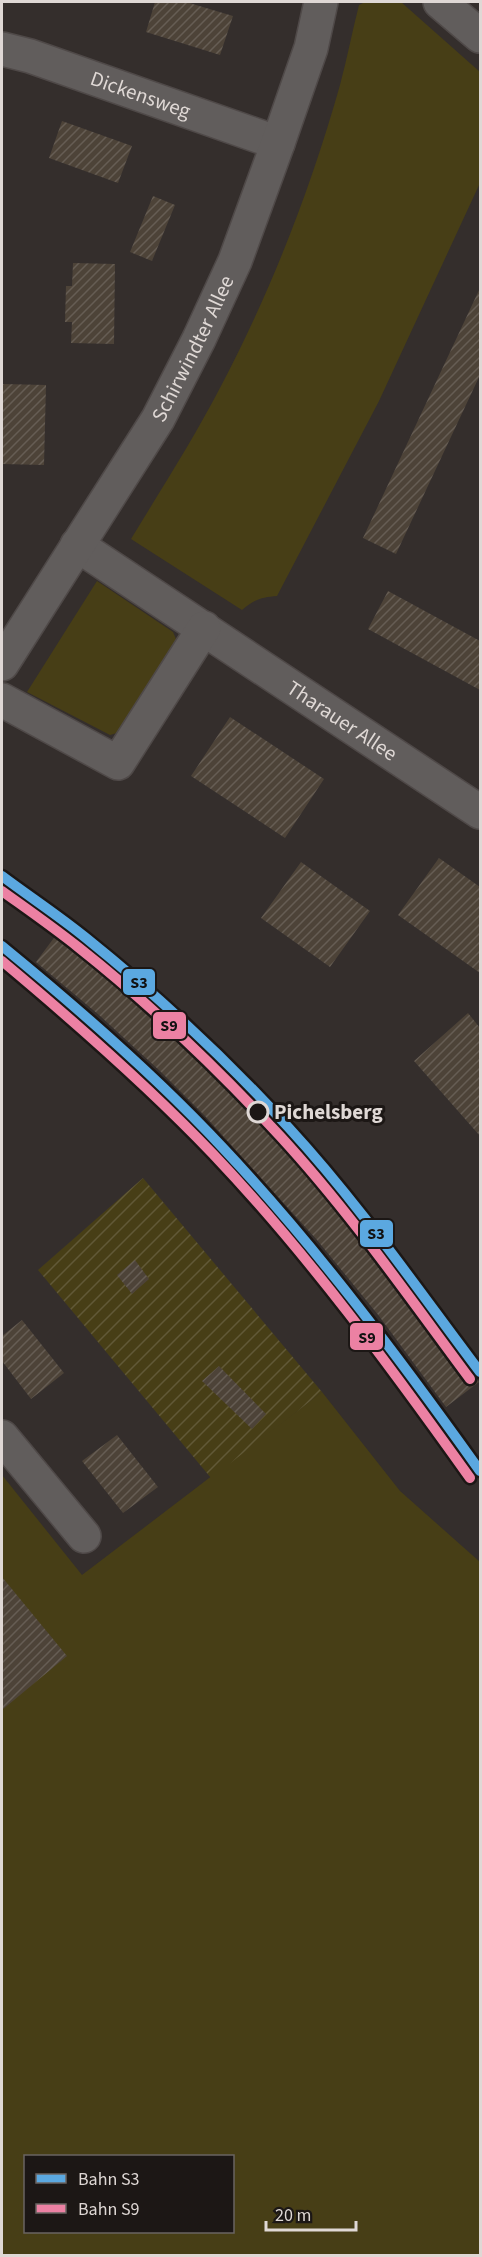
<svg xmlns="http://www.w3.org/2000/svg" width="482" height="2257" viewBox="0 0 482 2257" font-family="'Source Sans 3',sans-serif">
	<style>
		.grass { fill: #473e16; fill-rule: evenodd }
		.garden { fill: url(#garden-furrows) }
		.building { fill: url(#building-hatch) }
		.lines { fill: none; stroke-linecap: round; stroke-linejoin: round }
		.street-casing { stroke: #4f4948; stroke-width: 36 }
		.street { stroke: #615d5c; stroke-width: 33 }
		.rail-1-casing { stroke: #1c1715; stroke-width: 15 }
		.rail-2-casing { stroke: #1c1715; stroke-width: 15 }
		.rail-1 { stroke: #5ba8e0; stroke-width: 10 }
		.rail-2 { stroke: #ec81a3; stroke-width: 10 }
		.stop-dot { fill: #1c1715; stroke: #dfd8d5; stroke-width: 3 }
		.labels { text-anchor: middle; stroke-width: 6; stroke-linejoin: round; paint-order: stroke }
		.street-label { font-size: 21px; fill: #dfd8d5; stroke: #1c1715 }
		.stop-label { font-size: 21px; font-weight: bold; fill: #dfd8d5; stroke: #1c1715; text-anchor: start }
		.line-badge { stroke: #1c1715; stroke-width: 2 }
		.pale-badge-label { font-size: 16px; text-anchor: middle; font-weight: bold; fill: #111 }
	</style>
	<defs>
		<pattern id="garden-furrows" width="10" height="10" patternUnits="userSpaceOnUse" patternTransform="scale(1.5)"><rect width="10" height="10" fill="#473e16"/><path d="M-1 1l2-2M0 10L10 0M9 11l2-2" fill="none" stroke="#615937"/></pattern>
		<pattern id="building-hatch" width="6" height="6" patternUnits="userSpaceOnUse" patternTransform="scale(1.5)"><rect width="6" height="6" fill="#4d4338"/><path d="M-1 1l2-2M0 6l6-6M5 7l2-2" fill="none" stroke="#665d54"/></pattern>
	</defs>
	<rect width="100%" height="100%" fill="#342e2c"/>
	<path class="grass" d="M 365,2 L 401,2 L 480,72 L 480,183 L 379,401 L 277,596 C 262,597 253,600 242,610 L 131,539 C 162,488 194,438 221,386 C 271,291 311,188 340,85 C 347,59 352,32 359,5 Z
		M 97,581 L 173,632 L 176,639 L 174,648 L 117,733 L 110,735 L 27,692 Z
		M 322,1392 L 400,1491 L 480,1562 L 480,2255 L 2,2255 L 2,1475 L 82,1575 ZM 26,2156 L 232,2156 L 232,2232 L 26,2232 Z"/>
	<path class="garden" d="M 143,1178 L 322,1392 L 211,1478 L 38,1270 Z"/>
	<path class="building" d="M 155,2 L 186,2 L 233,16 L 220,55 L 146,32 Z
		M 62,121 L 132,146 L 118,183 L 49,158 Z
		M 153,196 L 175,205 L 152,261 L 130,252 Z
		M 73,263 L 115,264 L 114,344 L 71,343 L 72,322 L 65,322 L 66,286 L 72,286 Z
		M 480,288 L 480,375 L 396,554 L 363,538 Z
		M 3,384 L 46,385 L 44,465 L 2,464 Z
		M 388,591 L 480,641 L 480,690 L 368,629 Z
		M 230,717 L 324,779 L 285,838 L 191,776 Z
		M 439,858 L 480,887 L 480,973 L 398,915 Z
		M 301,862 L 370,911 L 330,967 L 261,918 Z
		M 62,927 L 174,1023 L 268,1115 L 356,1218 L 479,1382 L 446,1407 L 379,1316 L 317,1240 L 205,1116 L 160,1071 L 99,1015 L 36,962 Z
		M 468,1013 L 480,1028 L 480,1136 L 414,1061 Z
		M 135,1260 L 149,1279 L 132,1294 L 117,1275 Z
		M 22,1320 L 64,1373 L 31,1399 L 2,1361 L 2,1336 Z
		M 219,1366 L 266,1414 L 252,1429 L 202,1381 Z
		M 117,1435 L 158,1487 L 123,1513 L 82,1461 Z
		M 2,1577 L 67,1656 L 2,1710 Z"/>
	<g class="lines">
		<g class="street-casing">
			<g id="street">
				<path d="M 440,2 L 480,36"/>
				<path id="s1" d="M 2,49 L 30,56 L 278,143"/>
				<path id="s2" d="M 77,545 L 480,812"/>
				<path id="s3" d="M 2,664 L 158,419 L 199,339 L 235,261 L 278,143 L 311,48 L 321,2"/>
				<path d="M 2,700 L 118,763 L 204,628"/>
				<path d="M 2,1437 L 84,1536"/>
			</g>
		</g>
		<use href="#street" class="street"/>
		<g class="rail-1-casing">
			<path id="rail-1" d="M 2,876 C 30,897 59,916 86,938 C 158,996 227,1060 289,1128 C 359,1204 418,1290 480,1372
				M 2,946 C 79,1009 155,1075 223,1148 C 317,1248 400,1359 480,1471"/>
		</g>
		<g class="rail-2-casing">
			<path id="rail-2" d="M 2,891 C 27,909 53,927 78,947 C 150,1004 218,1069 280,1136 C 350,1212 409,1297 470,1379
				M 2,961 C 75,1022 147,1085 213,1154 C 308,1254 390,1366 470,1478"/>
		</g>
		<use href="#rail-1" class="rail-1"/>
		<use href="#rail-2" class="rail-2"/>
	</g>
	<circle class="stop-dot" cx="258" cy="1112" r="10"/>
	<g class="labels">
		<g class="street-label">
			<text dy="7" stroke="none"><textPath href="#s1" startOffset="146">Dickensweg</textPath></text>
			<text dy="7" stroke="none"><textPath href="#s3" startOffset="369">Schirwindter Allee</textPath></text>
			<text dy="7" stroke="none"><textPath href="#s2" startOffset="318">Tharauer Allee</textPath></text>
		</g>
		<g class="stop-label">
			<text x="274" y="1119">Pichelsberg</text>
		</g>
	</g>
	<g class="line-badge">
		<rect x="122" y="968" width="34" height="28" rx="6" fill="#5ba8e0"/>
		<rect x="152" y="1011" width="35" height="29" rx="6" fill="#ec81a3"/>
		<rect x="359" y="1219" width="35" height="29" rx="6" fill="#5ba8e0"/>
		<rect x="349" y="1322" width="35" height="29" rx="6" fill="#ec81a3"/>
	</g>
	<g class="pale-badge-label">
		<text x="139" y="988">S3</text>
		<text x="169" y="1031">S9</text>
		<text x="376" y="1239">S3</text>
		<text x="367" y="1343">S9</text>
	</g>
	<rect width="482" height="2257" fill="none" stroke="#dfd8d5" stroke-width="6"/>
	<rect x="24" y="2155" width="210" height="78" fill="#1c1715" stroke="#6a6462" stroke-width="1.5"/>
	<rect x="36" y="2174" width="30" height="9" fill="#5ba8e0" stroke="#6a6462" stroke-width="1.5"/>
	<text x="78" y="2185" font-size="18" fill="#dfd8d5">Bahn S3</text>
	<rect x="36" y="2204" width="30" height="9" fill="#ec81a3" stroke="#6a6462" stroke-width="1.5"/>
	<text x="78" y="2215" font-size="18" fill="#dfd8d5">Bahn S9</text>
	<path d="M266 2221v9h90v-9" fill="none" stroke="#dfd8d5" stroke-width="3"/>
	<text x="275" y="2221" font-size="18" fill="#dfd8d5" stroke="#1c1715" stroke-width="4.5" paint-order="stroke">20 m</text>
</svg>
